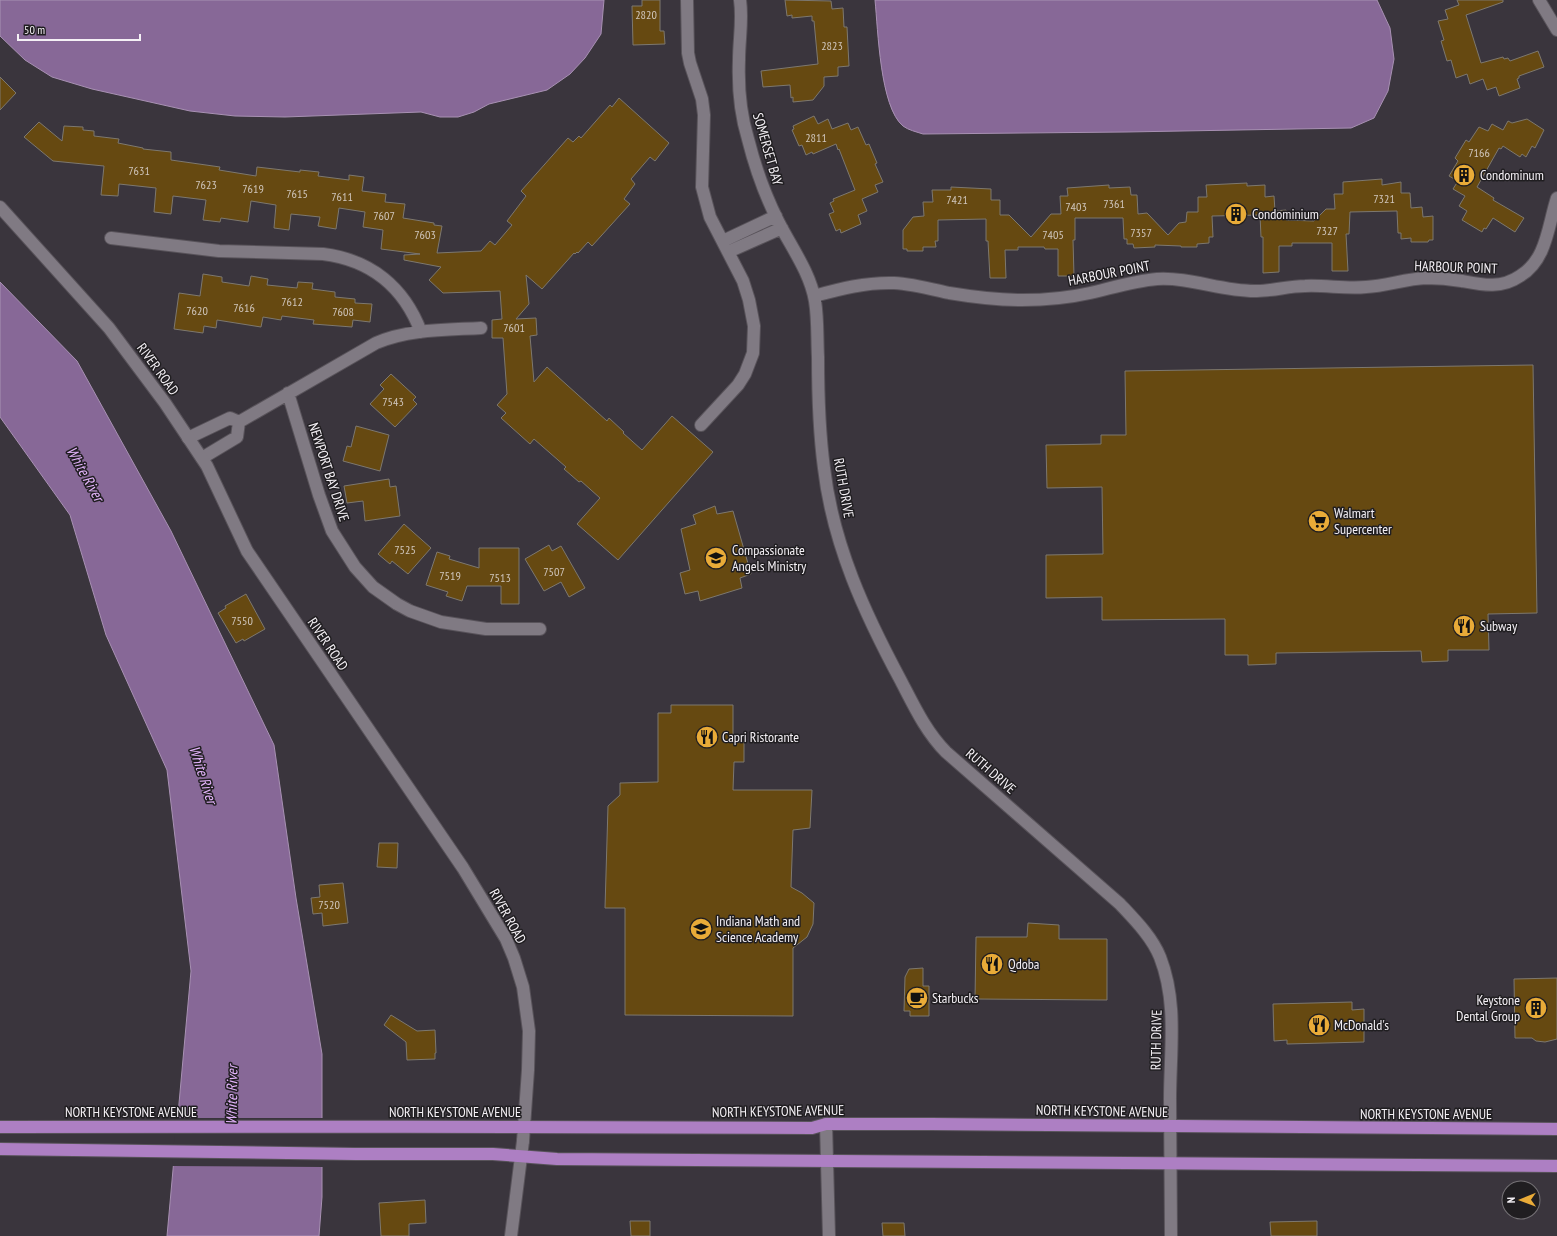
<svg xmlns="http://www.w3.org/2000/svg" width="1557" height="1236" viewBox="0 0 1557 1236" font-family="'PT Sans Narrow',sans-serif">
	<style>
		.water { fill: #876897; stroke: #a891b3 }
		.pier { fill: #3a353d }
		.building { fill: #664911; stroke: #7d786f }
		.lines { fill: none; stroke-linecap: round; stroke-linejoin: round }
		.street-casing { stroke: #58535a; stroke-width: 14 }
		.secondary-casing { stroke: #58535a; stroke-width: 14 }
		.primary-casing { stroke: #58535a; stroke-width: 14 }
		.street { stroke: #807a83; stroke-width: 12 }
		.secondary { stroke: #807a83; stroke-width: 12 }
		.primary { stroke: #ad7fc3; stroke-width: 12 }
		.labels { text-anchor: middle; stroke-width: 3; stroke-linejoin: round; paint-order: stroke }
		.number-label { font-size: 12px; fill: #d0c6bc }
		.street-label { font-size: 14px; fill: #f4f0f5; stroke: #201e21 }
		.poi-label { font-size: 14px; fill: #f4f0f5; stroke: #201e21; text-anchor: start }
		.water-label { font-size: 15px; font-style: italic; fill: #e4b4fc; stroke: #201e21 }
	</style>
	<rect width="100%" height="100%" fill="#3a353d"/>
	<path class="water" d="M 0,0 L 604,0 L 601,34 L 585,58 L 570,74 L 547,90 L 489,104 L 474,112 L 458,117 L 440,117 L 421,112 L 285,117 L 235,116 L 190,111 L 92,89 L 52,77 L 25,60 L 0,36 Z
		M 875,0 L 1377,0 L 1390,28 L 1394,59 L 1388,91 L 1374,118 L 1351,128 L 1126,132 L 923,134 C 917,132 908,130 903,126 C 880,107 878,30 875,0 Z
		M 0,282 L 77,361 L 171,531 L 274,745 L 296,898 L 322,1054 L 322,1197 L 319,1236 L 167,1236 L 191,971 L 167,770 L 106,635 L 70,515 L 0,417 Z"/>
	<path class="pier" d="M 176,1118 L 324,1118 L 324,1167 L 172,1166 Z"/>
	<path class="building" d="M 642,0 L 660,0 L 660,31 L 664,31 L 665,44 L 633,45 L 632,6 L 642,6 Z
		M 785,0 L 831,1 L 832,9 L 843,8 L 844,27 L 847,27 L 849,66 L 838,67 L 838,76 L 824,77 L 824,86 L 813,100 L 793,102 L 793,97 L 791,98 L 790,85 L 763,87 L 761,71 L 818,64 L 814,21 L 812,21 L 812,16 L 792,18 L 792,15 L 787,16 Z
		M 1457,0 L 1503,0 L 1503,2 L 1466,15 L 1481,63 L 1503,57 L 1504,59 L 1508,58 L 1510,61 L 1538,51 L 1544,67 L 1519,76 L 1519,78 L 1517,79 L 1520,88 L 1499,96 L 1496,87 L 1487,90 L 1483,79 L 1470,84 L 1467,74 L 1456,78 L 1451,60 L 1447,61 L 1441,41 L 1444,40 L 1438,21 L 1448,19 L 1445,10 L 1459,5 Z
		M 0,77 L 16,93 L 0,110 Z
		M 619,98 L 669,143 L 655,161 L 650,157 L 631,179 L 635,184 L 624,199 L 630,204 L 592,246 L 588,242 L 578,253 L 577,252 L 575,254 L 574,253 L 542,289 L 526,275 L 529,304 L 516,319 L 536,318 L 537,335 L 530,336 L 534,382 L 547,367 L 607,421 L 609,418 L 624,432 L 623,433 L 642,450 L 672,416 L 713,452 L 618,560 L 577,524 L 600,498 L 581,481 L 579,482 L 564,469 L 566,467 L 534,439 L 530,444 L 501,418 L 506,413 L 497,405 L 507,394 L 503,338 L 492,338 L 492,320 L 502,319 L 500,291 L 443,293 L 429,280 L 441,267 L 404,260 L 404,255 L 420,254 L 381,249 L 383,230 L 363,227 L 365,212 L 339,208 L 336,229 L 318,226 L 320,217 L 291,214 L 289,230 L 274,228 L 276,205 L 251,201 L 248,222 L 221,218 L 220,222 L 203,220 L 206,200 L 173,196 L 171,214 L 154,212 L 156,188 L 119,184 L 118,196 L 101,195 L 104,166 L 53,161 L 24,137 L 39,122 L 62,141 L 64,126 L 83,127 L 83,130 L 94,131 L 94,136 L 119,139 L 118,143 L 143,148 L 143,149 L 171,152 L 171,160 L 220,167 L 219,170 L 256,176 L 257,167 L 300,172 L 300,170 L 319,172 L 318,176 L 349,180 L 349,175 L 364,177 L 362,191 L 386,194 L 385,202 L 405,204 L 403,218 L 434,223 L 434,225 L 442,226 L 437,253 L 481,251 L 490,241 L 495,245 L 512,225 L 507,221 L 526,196 L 521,191 L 568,138 L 573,142 L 579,136 L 581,138 L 610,105 L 612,107 Z
		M 814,116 L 818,124 L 828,119 L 832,129 L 848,123 L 851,130 L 858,127 L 866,145 L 869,144 L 877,163 L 875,164 L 883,182 L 875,185 L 878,192 L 862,199 L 867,211 L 858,215 L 861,224 L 841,233 L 840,229 L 836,231 L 829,214 L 834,212 L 830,203 L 834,201 L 833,199 L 855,190 L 839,149 L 838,150 L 836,144 L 813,154 L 812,152 L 806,155 L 802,145 L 799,146 L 792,130 L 794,129 L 793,126 Z
		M 1527,119 L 1544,130 L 1535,148 L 1532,146 L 1526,157 L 1522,154 L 1520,157 L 1503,146 L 1501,149 L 1499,148 L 1477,187 L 1494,198 L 1493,200 L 1524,218 L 1515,232 L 1493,218 L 1486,229 L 1484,228 L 1482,232 L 1462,220 L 1467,211 L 1459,206 L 1465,196 L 1453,189 L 1458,181 L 1449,176 L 1458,161 L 1455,158 L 1466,140 L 1469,142 L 1479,127 L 1488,131 L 1492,124 L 1503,130 L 1508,121 L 1512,123 Z
		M 1382,179 L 1382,185 L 1401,182 L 1401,193 L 1410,193 L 1411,208 L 1422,207 L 1423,217 L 1433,216 L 1433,240 L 1429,240 L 1428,242 L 1411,242 L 1411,238 L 1401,239 L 1401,233 L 1398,233 L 1397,211 L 1350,212 L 1349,234 L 1346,234 L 1348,271 L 1332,271 L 1332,243 L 1292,243 L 1292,246 L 1279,246 L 1279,272 L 1263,273 L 1263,237 L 1261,237 L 1260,215 L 1212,216 L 1213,237 L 1209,237 L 1209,243 L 1197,244 L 1197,247 L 1181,247 L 1181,246 L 1155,245 L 1155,247 L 1134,248 L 1133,244 L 1127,244 L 1127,239 L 1124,239 L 1123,218 L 1075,218 L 1075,240 L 1073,240 L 1074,276 L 1058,276 L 1058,249 L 1045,249 L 1044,247 L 1018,247 L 1018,250 L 1005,250 L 1006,278 L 990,278 L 988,241 L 986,241 L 986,219 L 938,220 L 938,241 L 935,241 L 936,247 L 923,247 L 923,251 L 907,251 L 907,249 L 903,249 L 903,230 L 913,217 L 924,216 L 923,202 L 933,202 L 932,190 L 951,190 L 951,187 L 991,189 L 991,200 L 1000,200 L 1000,215 L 1009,215 L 1031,237 L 1051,214 L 1061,214 L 1060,196 L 1068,196 L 1067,188 L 1109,185 L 1109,188 L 1130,187 L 1131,195 L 1137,195 L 1138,214 L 1147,213 L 1168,235 L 1179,223 L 1186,222 L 1187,212 L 1198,212 L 1198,197 L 1207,197 L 1206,185 L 1247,183 L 1247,186 L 1265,185 L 1265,197 L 1274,196 L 1275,211 L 1286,210 L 1286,220 L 1314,221 L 1326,209 L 1335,209 L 1334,194 L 1343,194 L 1343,182 Z
		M 203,274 L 222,277 L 222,282 L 249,286 L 251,276 L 268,279 L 267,285 L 297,288 L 298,282 L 313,283 L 312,289 L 335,292 L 335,297 L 355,299 L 355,303 L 372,304 L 370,322 L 353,320 L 352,327 L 313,324 L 314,320 L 282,316 L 281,320 L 263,317 L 261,327 L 217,320 L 216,328 L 204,326 L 203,333 L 174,329 L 179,293 L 200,296 Z
		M 1533,365 L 1537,613 L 1488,614 L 1489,650 L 1448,650 L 1448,661 L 1422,662 L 1421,651 L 1276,653 L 1276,664 L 1248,665 L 1248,655 L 1225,655 L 1225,619 L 1102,620 L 1102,597 L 1046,598 L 1046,555 L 1103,554 L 1102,487 L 1047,488 L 1046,445 L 1101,444 L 1101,435 L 1126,435 L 1125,371 Z
		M 391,374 L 416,397 L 413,400 L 417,404 L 395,427 L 370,404 L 384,389 L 380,385 Z
		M 356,426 L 389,435 L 380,471 L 343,461 L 347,446 L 351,447 Z
		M 389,479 L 390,487 L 396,486 L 400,516 L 365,521 L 363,501 L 347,503 L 344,486 Z
		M 715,506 L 717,514 L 733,511 L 751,574 L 740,578 L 742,588 L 700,601 L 698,591 L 685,594 L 680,573 L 690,570 L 681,529 L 696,524 L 693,515 Z
		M 404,524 L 431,548 L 408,574 L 392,561 L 390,564 L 378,554 Z
		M 549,545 L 552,551 L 561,546 L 585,588 L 569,597 L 561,582 L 544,591 L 525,559 Z
		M 479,548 L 519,548 L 519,604 L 501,604 L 501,586 L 467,586 L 462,601 L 446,596 L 448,592 L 426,585 L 437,552 L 450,556 L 449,559 L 479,568 Z
		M 246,594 L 265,629 L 244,641 L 243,639 L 236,643 L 218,613 L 226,608 L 225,606 Z
		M 671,705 L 733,705 L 733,742 L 744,742 L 744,762 L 734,762 L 733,790 L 812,790 L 810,828 L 793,830 L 791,887 L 802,893 L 814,903 L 813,924 L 807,937 L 793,948 L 793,1016 L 625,1015 L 625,908 L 605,908 L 608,806 L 620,795 L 620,783 L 658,782 L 658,713 L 671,713 Z
		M 379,843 L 398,843 L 397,868 L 377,867 Z
		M 343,883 L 348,923 L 323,926 L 322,913 L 313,914 L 311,898 L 320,897 L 319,885 Z
		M 1028,923 L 1059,925 L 1059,939 L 1107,939 L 1107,1000 L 975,999 L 976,937 L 1027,937 Z
		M 923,968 L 923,986 L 929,986 L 929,1016 L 910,1016 L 910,1011 L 904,1011 L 905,977 L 909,969 Z
		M 1557,978 L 1557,1039 L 1545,1042 L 1536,1041 L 1532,1038 L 1515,1038 L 1514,979 Z
		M 1352,1002 L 1352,1010 L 1364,1009 L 1364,1042 L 1287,1044 L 1287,1040 L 1274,1041 L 1273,1004 Z
		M 391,1015 L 417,1031 L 435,1030 L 436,1053 L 435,1053 L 435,1059 L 407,1060 L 406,1042 L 384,1025 Z
		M 425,1200 L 426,1223 L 409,1224 L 409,1236 L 381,1236 L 379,1203 Z
		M 630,1221 L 650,1221 L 650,1236 L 631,1236 Z
		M 1317,1221 L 1317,1236 L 1271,1236 L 1270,1222 Z
		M 882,1223 L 904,1223 L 905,1236 L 883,1236 Z"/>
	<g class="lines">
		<g class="street-casing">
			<path id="street" d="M 687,0 L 688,53 L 690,63 L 702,99 L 704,115 L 702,187 L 710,217 L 743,281 L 749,300 L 754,326 L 753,353 L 745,374 L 738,385 L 701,425
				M 740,0 C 743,20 739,39 739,60 C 738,86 740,113 748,139 C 755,167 765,195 778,221 C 791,247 810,272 815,301 C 818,319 817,338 818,357 C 818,394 819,431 824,468 C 833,545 865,614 901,681 C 914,706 926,732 946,752 L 1120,904 C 1135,920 1152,937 1160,957 C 1178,1003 1170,1051 1170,1099 C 1170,1145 1171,1190 1171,1236
				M 1539,0 L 1557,30
				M 111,238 L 219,251 L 323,254 C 371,260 404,287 421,332
				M 723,241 L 776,216
				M 728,252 L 782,228
				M 814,296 C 840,289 866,282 894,283 C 913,284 931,289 949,293 C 973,297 997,300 1022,300 C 1044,300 1068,298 1090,293 C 1112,288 1134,281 1157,279 C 1191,277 1223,292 1257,291 C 1273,291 1289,286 1305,286 C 1326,285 1346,289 1366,287 C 1386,286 1405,279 1426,278 C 1438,278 1450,279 1462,281 C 1483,285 1501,289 1520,276 C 1547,260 1548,225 1557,198
				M 288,393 L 319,495 L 332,531 L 355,567 L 373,587 L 397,604 L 410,611 L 441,622 L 486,629 L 540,629
				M 239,422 L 376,343 C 409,329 446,330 481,328
				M 188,438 L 230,418 L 239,422
				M 202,458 L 237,437 L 239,422
				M 826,1124 L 829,1236
				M 511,1236 L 523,1141"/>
		</g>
		<g class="secondary-casing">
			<path id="secondary" d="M 0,207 L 109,328 L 165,403 L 207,466 L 247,551 L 463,868 L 506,939 L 514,958 L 523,987 L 529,1031 L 528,1070 L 523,1141"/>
		</g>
		<g class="primary-casing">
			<path id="primary" d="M 0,1127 C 271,1127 541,1126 812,1128 L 826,1124 L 931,1124 L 1557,1129
				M 0,1149 L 355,1154 L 493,1154 L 557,1159 L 1557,1166"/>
		</g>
		<use href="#street" class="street"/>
		<use href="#secondary" class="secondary"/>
		<use href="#primary" class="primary"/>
	</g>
	<defs>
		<g id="building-disc" transform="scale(1.15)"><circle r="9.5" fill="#e9ab38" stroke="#201e21"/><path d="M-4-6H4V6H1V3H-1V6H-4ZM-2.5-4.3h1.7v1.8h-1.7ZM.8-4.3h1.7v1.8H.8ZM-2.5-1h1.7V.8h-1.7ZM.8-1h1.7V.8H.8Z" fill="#111"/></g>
		<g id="supermarket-disc" transform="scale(1.15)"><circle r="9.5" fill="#e9ab38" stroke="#201e21"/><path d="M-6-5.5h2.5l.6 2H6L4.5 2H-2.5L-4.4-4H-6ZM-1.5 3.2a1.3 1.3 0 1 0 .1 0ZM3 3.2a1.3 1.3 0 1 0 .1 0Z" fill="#111"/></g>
		<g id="school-disc" transform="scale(1.15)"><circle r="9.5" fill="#e9ab38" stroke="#201e21"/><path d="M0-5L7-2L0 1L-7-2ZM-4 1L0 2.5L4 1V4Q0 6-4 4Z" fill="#111"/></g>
		<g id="restaurant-disc" transform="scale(1.15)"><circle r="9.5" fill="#e9ab38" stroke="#201e21"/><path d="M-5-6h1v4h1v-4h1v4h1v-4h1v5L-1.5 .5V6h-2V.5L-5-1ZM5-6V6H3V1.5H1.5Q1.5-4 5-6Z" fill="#111"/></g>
		<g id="cafe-disc" transform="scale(1.15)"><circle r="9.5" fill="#e9ab38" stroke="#201e21"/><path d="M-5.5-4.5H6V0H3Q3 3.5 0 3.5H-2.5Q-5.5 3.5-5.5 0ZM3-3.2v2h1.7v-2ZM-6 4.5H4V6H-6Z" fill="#111"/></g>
	</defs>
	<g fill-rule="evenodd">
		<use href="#building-disc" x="1464" y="175"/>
		<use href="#building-disc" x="1236" y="214"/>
		<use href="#supermarket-disc" x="1319" y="521"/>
		<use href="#school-disc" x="716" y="558"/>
		<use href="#restaurant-disc" x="1464" y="626"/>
		<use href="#restaurant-disc" x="707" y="737"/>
		<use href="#school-disc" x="701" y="929"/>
		<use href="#restaurant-disc" x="992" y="964"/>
		<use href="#cafe-disc" x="917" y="998"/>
		<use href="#building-disc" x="1536" y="1008"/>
		<use href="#restaurant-disc" x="1319" y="1025"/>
	</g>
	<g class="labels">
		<g class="number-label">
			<text x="646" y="19">2820</text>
			<text x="832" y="50">2823</text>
			<text x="816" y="142">2811</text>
			<text x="1479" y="157">7166</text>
			<text x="139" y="175">7631</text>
			<text x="206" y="189">7623</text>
			<text x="253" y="193">7619</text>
			<text x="297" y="198">7615</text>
			<text x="342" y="201">7611</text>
			<text x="1384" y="203">7321</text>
			<text x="957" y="204">7421</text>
			<text x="1114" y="208">7361</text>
			<text x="1076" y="211">7403</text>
			<text x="384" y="220">7607</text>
			<text x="1327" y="235">7327</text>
			<text x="1141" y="237">7357</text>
			<text x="425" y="239">7603</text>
			<text x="1053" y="239">7405</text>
			<text x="292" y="306">7612</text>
			<text x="244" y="312">7616</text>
			<text x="197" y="315">7620</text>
			<text x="343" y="316">7608</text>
			<text x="514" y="332">7601</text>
			<text x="393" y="406">7543</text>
			<text x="405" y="554">7525</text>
			<text x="554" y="576">7507</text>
			<text x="450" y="580">7519</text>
			<text x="500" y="582">7513</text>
			<text x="242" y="625">7550</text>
			<text x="329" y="909">7520</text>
		</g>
		<g class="street-label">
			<text transform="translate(768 149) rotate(74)" y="5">SOMERSET BAY</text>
			<text transform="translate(1456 267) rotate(2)" y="5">HARBOUR POINT</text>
			<text transform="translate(1109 273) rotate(-11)" y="5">HARBOUR POINT</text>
			<text transform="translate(158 369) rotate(54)" y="5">RIVER ROAD</text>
			<text transform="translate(329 472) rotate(72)" y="5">NEWPORT BAY DRIVE</text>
			<text transform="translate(844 488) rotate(80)" y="5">RUTH DRIVE</text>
			<text transform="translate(328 644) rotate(56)" y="5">RIVER ROAD</text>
			<text transform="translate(991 771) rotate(41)" y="5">RUTH DRIVE</text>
			<text transform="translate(508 916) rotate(61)" y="5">RIVER ROAD</text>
			<text transform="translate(1156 1040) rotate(-89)" y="5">RUTH DRIVE</text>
			<text transform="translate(778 1111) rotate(-1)" y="5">NORTH KEYSTONE AVENUE</text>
			<text transform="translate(1102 1111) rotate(1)" y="5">NORTH KEYSTONE AVENUE</text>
			<text x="131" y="1117">NORTH KEYSTONE AVENUE</text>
			<text x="455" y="1117">NORTH KEYSTONE AVENUE</text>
			<text x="1426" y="1119">NORTH KEYSTONE AVENUE</text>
		</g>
		<g class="poi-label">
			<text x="1480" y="180">Condominum</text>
			<text x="1252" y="219">Condominium</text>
			<text x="1334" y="518">Walmart<tspan x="1334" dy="16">Supercenter</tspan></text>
			<text x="732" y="555">Compassionate<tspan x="732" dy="16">Angels Ministry</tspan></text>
			<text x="1480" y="631">Subway</text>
			<text x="722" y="742">Capri Ristorante</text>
			<text x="716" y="926">Indiana Math and<tspan x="716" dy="16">Science Academy</tspan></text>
			<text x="1008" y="969">Qdoba</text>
			<text x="932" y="1003">Starbucks</text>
			<text x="1520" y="1005" text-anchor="end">Keystone<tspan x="1520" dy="16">Dental Group</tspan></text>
			<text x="1334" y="1030">McDonald's</text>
		</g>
		<g class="water-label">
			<text transform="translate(85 474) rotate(61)" y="5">White River</text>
			<text transform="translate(203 775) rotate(72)" y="5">White River</text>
			<text transform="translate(232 1095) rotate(-89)" y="5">White River</text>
		</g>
	</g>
	<g transform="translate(1521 1200) rotate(269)"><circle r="19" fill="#201e21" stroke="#757276"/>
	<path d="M0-3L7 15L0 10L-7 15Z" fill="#e9ab38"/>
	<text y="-6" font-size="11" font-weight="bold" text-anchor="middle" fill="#f4f0f5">N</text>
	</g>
	<path d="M18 34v6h122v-6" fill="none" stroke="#f4f0f5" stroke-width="2"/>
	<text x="24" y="34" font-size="12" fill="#f4f0f5" stroke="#201e21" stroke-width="3" paint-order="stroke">50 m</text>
</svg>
